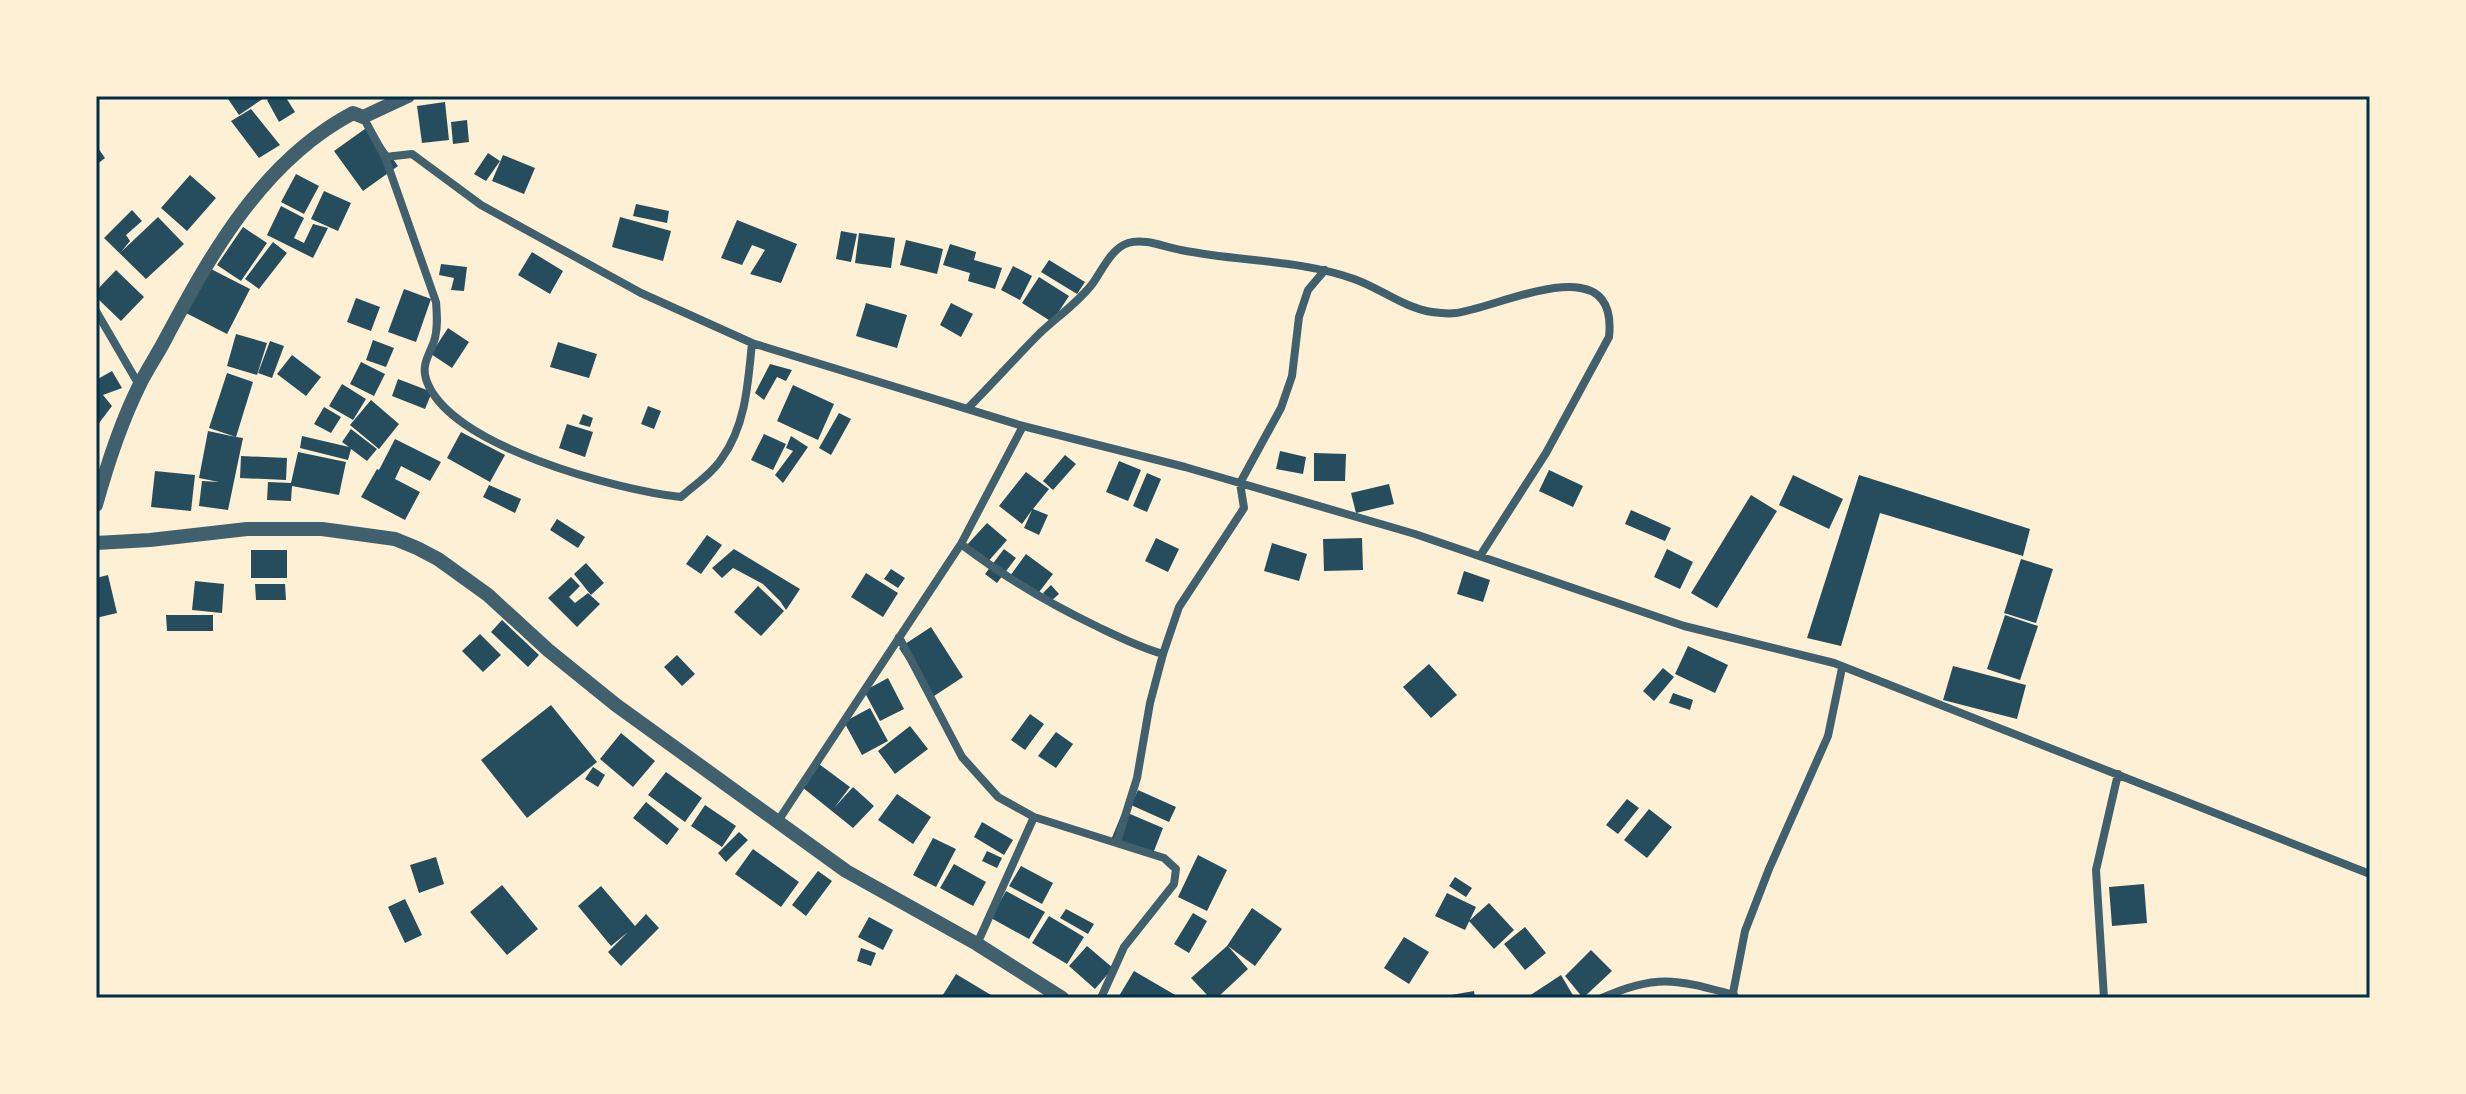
<svg xmlns="http://www.w3.org/2000/svg" width="2466" height="1094" viewBox="0 0 2466 1094" font-family="'Archivo Narrow',sans-serif">
	<style>
		.building { fill: #264d5e }
		.lines { fill: none; stroke-linecap: round; stroke-linejoin: round }
		.minor { stroke: #3f606c; stroke-width: 8 }
		.tertiary { stroke: #3f606c; stroke-width: 14 }
		.neatline { fill: none; stroke: #003049; stroke-width: 3 }
	</style>
	<rect width="100%" height="100%" fill="#fdf0d5"/>
	<path class="building" d="M 226,96 L 267,96 L 239,115 Z
		M 274,96 L 285,96 L 295,112 L 279,122 L 267,100 Z
		M 445,102 L 449,140 L 422,143 L 417,106 Z
		M 251,109 L 280,145 L 259,158 L 231,121 Z
		M 467,120 L 469,142 L 453,144 L 451,122 Z
		M 369,126 L 398,166 L 363,191 L 334,151 Z
		M 96,145 L 105,158 L 96,165 Z
		M 488,153 L 500,161 L 486,181 L 474,174 Z
		M 503,155 L 535,168 L 524,194 L 492,181 Z
		M 296,174 L 319,186 L 304,214 L 281,202 Z
		M 190,175 L 216,198 L 187,231 L 161,208 Z
		M 324,191 L 351,203 L 338,231 L 311,219 Z
		M 636,204 L 669,211 L 667,223 L 633,216 Z
		M 281,206 L 304,218 L 294,238 L 304,243 L 313,224 L 328,228 L 313,258 L 267,235 Z
		M 132,210 L 142,221 L 126,235 L 130,241 L 121,252 L 158,217 L 184,244 L 146,279 L 104,238 Z
		M 620,217 L 671,231 L 663,261 L 612,247 Z
		M 737,220 L 797,244 L 781,283 L 750,274 L 765,250 L 752,245 L 742,265 L 721,258 Z
		M 243,227 L 267,243 L 241,281 L 217,265 Z
		M 841,231 L 857,234 L 851,262 L 836,259 Z
		M 859,233 L 895,238 L 891,268 L 855,263 Z
		M 906,240 L 943,249 L 937,274 L 900,265 Z
		M 273,242 L 287,253 L 259,289 L 245,279 Z
		M 950,244 L 976,252 L 974,260 L 1002,268 L 995,289 L 968,281 L 970,273 L 943,265 Z
		M 532,252 L 563,271 L 550,294 L 518,275 Z
		M 1049,260 L 1085,282 L 1077,294 L 1041,272 Z
		M 441,264 L 467,267 L 464,291 L 451,290 L 454,278 L 439,275 Z
		M 1013,266 L 1032,276 L 1020,300 L 1001,290 Z
		M 209,268 L 250,289 L 227,334 L 186,313 Z
		M 116,270 L 144,297 L 121,321 L 96,297 L 96,291 Z
		M 1039,277 L 1069,296 L 1052,322 L 1022,303 Z
		M 404,289 L 431,299 L 416,342 L 388,332 Z
		M 356,298 L 380,307 L 371,331 L 347,322 Z
		M 866,303 L 907,315 L 897,348 L 856,336 Z
		M 951,303 L 973,314 L 961,337 L 940,325 Z
		M 448,328 L 469,342 L 452,368 L 431,354 Z
		M 236,334 L 267,343 L 257,375 L 227,366 Z
		M 373,340 L 394,348 L 386,367 L 366,360 Z
		M 270,341 L 284,346 L 272,378 L 258,373 Z
		M 558,342 L 597,354 L 589,378 L 550,367 Z
		M 292,355 L 321,377 L 306,396 L 277,374 Z
		M 361,362 L 385,374 L 374,396 L 350,384 Z
		M 770,364 L 792,370 L 786,381 L 777,377 L 764,400 L 755,393 Z
		M 112,371 L 122,388 L 103,395 L 112,406 L 96,427 L 96,380 Z
		M 227,373 L 253,382 L 236,437 L 243,438 L 228,510 L 199,506 L 202,481 L 219,482 L 199,478 L 208,431 L 236,437 L 209,428 Z
		M 398,379 L 432,392 L 425,409 L 392,396 Z
		M 342,384 L 366,399 L 353,420 L 329,406 Z
		M 793,385 L 834,404 L 818,440 L 777,421 Z
		M 371,400 L 399,424 L 379,449 L 350,425 Z
		M 648,406 L 661,411 L 654,429 L 641,424 Z
		M 324,407 L 341,417 L 331,433 L 314,424 Z
		M 839,413 L 851,419 L 831,455 L 819,448 Z
		M 583,414 L 593,418 L 590,427 L 579,424 Z
		M 567,424 L 593,432 L 585,457 L 559,448 Z
		M 351,429 L 377,449 L 367,461 L 351,449 L 348,460 L 300,448 L 302,436 L 349,447 L 342,442 Z
		M 461,432 L 505,455 L 490,482 L 447,458 Z
		M 764,434 L 786,444 L 773,470 L 751,460 Z
		M 791,436 L 808,447 L 783,483 L 775,475 L 793,451 L 786,448 Z
		M 395,439 L 441,462 L 430,481 L 401,466 L 395,479 L 420,492 L 405,520 L 361,497 L 377,469 L 379,470 Z
		M 1280,451 L 1306,457 L 1303,474 L 1276,469 Z
		M 298,452 L 346,462 L 339,495 L 292,486 L 291,501 L 267,500 L 268,482 L 291,483 Z
		M 1314,453 L 1346,454 L 1345,481 L 1314,481 Z
		M 1065,455 L 1076,464 L 1053,490 L 1043,481 Z
		M 241,456 L 287,458 L 286,480 L 240,478 Z
		M 1119,461 L 1141,470 L 1128,501 L 1106,492 Z
		M 1549,470 L 1583,486 L 1573,507 L 1539,491 Z
		M 155,471 L 195,475 L 191,511 L 151,507 Z
		M 1026,472 L 1049,489 L 1033,509 L 1048,515 L 1039,535 L 1024,528 L 1032,510 L 1022,524 L 999,506 Z
		M 1147,473 L 1161,479 L 1147,512 L 1133,506 Z
		M 1793,475 L 1843,499 L 1829,529 L 1779,505 Z
		M 1859,475 L 2030,529 L 2023,556 L 1880,513 L 1841,646 L 1807,638 Z
		M 1389,484 L 1394,504 L 1356,513 L 1351,493 Z
		M 489,485 L 521,499 L 515,513 L 483,497 Z
		M 1751,495 L 1777,511 L 1717,608 L 1691,593 Z
		M 1631,510 L 1671,528 L 1665,541 L 1625,524 Z
		M 557,519 L 585,537 L 578,548 L 550,530 Z
		M 987,523 L 1007,540 L 986,564 L 966,546 Z
		M 707,535 L 722,545 L 701,574 L 686,564 Z
		M 1156,538 L 1179,549 L 1168,572 L 1145,561 Z
		M 1362,538 L 1363,570 L 1324,571 L 1323,539 Z
		M 1272,543 L 1307,554 L 1299,581 L 1264,571 Z
		M 734,549 L 800,589 L 786,610 L 780,601 L 763,584 L 733,568 L 722,578 L 712,568 Z
		M 1004,549 L 1016,558 L 997,583 L 985,574 Z
		M 1667,549 L 1693,562 L 1680,589 L 1654,577 Z
		M 251,550 L 287,550 L 287,578 L 251,578 Z
		M 1026,554 L 1053,574 L 1036,596 L 1010,576 Z
		M 2021,559 L 2053,569 L 2036,623 L 2004,613 Z
		M 586,563 L 604,583 L 591,595 L 574,574 Z
		M 891,569 L 905,578 L 898,588 L 884,579 Z
		M 1464,571 L 1490,580 L 1483,602 L 1457,594 Z
		M 866,573 L 898,593 L 883,617 L 851,597 Z
		M 108,575 L 117,613 L 96,618 L 96,578 Z
		M 571,577 L 580,586 L 569,597 L 575,603 L 588,593 L 600,604 L 577,627 L 548,598 Z
		M 195,581 L 224,584 L 222,613 L 192,610 Z
		M 255,584 L 285,584 L 286,600 L 256,600 Z
		M 1051,585 L 1059,594 L 1051,601 L 1043,593 Z
		M 758,586 L 784,611 L 761,636 L 734,612 Z
		M 166,615 L 213,615 L 213,631 L 167,631 Z
		M 2005,615 L 2038,626 L 2020,680 L 1987,669 Z
		M 502,620 L 539,655 L 528,667 L 491,632 Z
		M 931,627 L 963,677 L 931,698 L 899,648 Z
		M 480,634 L 501,655 L 483,672 L 462,651 Z
		M 1688,646 L 1728,665 L 1715,693 L 1675,674 Z
		M 677,655 L 695,674 L 682,686 L 664,667 Z
		M 1429,664 L 1457,695 L 1431,718 L 1403,687 Z
		M 1953,666 L 2026,685 L 2017,719 L 1943,700 Z
		M 1663,668 L 1674,677 L 1654,701 L 1643,691 Z
		M 888,678 L 904,709 L 880,721 L 864,691 Z
		M 1673,693 L 1693,700 L 1690,710 L 1669,703 Z
		M 551,705 L 597,762 L 527,818 L 481,760 Z
		M 870,708 L 888,741 L 862,755 L 844,722 Z
		M 1030,714 L 1044,724 L 1025,750 L 1011,740 Z
		M 910,726 L 928,749 L 895,774 L 878,751 Z
		M 1056,732 L 1073,744 L 1056,768 L 1038,756 Z
		M 621,733 L 655,761 L 633,787 L 600,759 Z
		M 819,764 L 850,787 L 834,808 L 853,787 L 874,806 L 853,828 L 802,787 Z
		M 593,767 L 605,775 L 598,787 L 585,779 Z
		M 666,772 L 702,798 L 685,822 L 648,795 Z
		M 1138,790 L 1176,807 L 1169,822 L 1131,805 Z
		M 897,794 L 931,817 L 913,844 L 878,820 Z
		M 1627,799 L 1639,808 L 1618,834 L 1606,825 Z
		M 646,802 L 679,829 L 667,845 L 633,818 Z
		M 705,805 L 736,826 L 722,847 L 691,826 Z
		M 1649,809 L 1672,827 L 1647,858 L 1624,840 Z
		M 1123,811 L 1163,828 L 1152,856 L 1111,840 Z
		M 982,822 L 1013,840 L 1004,855 L 974,837 Z
		M 739,832 L 748,840 L 726,862 L 718,853 Z
		M 933,838 L 956,849 L 936,887 L 913,875 Z
		M 753,849 L 799,882 L 781,907 L 735,874 Z
		M 987,851 L 1002,858 L 997,868 L 982,861 Z
		M 1198,855 L 1227,870 L 1207,911 L 1178,897 Z
		M 436,857 L 444,884 L 419,893 L 410,865 Z
		M 954,864 L 986,882 L 973,906 L 940,888 Z
		M 1021,866 L 1053,883 L 1042,904 L 1009,886 Z
		M 818,871 L 832,881 L 806,916 L 792,905 Z
		M 1455,877 L 1472,888 L 1466,897 L 1449,886 Z
		M 2144,884 L 2147,923 L 2112,926 L 2109,887 Z
		M 502,885 L 538,929 L 507,955 L 470,912 Z
		M 601,886 L 635,926 L 646,914 L 659,928 L 621,966 L 608,952 L 628,932 L 611,946 L 578,906 Z
		M 1006,891 L 1045,912 L 1029,939 L 991,918 Z
		M 1447,893 L 1476,907 L 1465,930 L 1435,916 Z
		M 405,899 L 422,935 L 405,943 L 388,907 Z
		M 1489,903 L 1514,930 L 1494,949 L 1469,921 Z
		M 1252,908 L 1282,929 L 1255,966 L 1228,946 L 1248,969 L 1217,998 L 1210,998 L 1191,978 L 1227,946 Z
		M 1066,909 L 1094,924 L 1088,934 L 1060,918 Z
		M 1193,913 L 1207,921 L 1189,953 L 1174,944 Z
		M 1049,916 L 1084,937 L 1067,964 L 1032,943 Z
		M 869,917 L 893,930 L 883,950 L 858,937 Z
		M 1525,927 L 1546,953 L 1525,970 L 1504,944 Z
		M 1404,937 L 1429,952 L 1409,984 L 1384,968 Z
		M 1087,946 L 1113,968 L 1095,989 L 1069,966 Z
		M 861,948 L 876,953 L 871,966 L 857,961 Z
		M 1591,950 L 1612,971 L 1583,998 L 1565,976 Z
		M 1134,971 L 1177,996 L 1176,998 L 1123,998 L 1119,996 Z
		M 956,974 L 996,998 L 941,998 Z
		M 1561,975 L 1574,997 L 1526,998 Z
		M 1474,991 L 1475,998 L 1451,998 L 1451,995 Z"/>
	<g class="lines">
		<path class="minor" d="M 363,117 L 385,157 L 412,154 L 481,205 L 641,293 L 752,343 L 1023,426 L 1185,467 L 1415,534 L 1684,626 L 1834,663 L 2370,874
			M 385,157 L 436,302 C 437,315 438,326 435,338 C 431,353 421,363 426,379 C 447,446 618,490 681,497 C 694,485 712,474 722,458 C 746,425 748,382 752,343
			M 96,311 L 139,385
			M 969,407 C 993,383 1016,357 1040,333 C 1058,316 1078,303 1093,283 C 1102,270 1112,248 1128,243 C 1145,238 1164,247 1181,250 C 1238,262 1298,259 1354,279 C 1380,288 1404,308 1432,312 C 1439,313 1449,314 1456,313 C 1501,307 1619,245 1609,337 L 1546,453 L 1480,556
			M 961,544 C 1003,576 1046,602 1094,625 C 1117,636 1138,647 1163,654
			M 899,637 L 962,757 L 998,797 L 1034,817 L 1164,858 L 1176,869 L 1174,884 L 1124,947 L 1101,998
			M 778,821 L 961,544 L 1023,426
			M 1117,842 L 1137,778 L 1150,703 L 1163,654 L 1179,607 L 1244,508 L 1240,483 L 1281,408 L 1292,376 L 1299,317 L 1308,290 L 1325,270
			M 977,944 L 1034,817
			M 1602,998 C 1657,973 1678,980 1734,995
			M 1732,998 L 1745,931 L 1769,869 L 1828,736 L 1842,668
			M 2104,998 L 2096,870 L 2118,774"/>
		<path class="tertiary" d="M 96,505 C 107,465 121,422 140,384 C 148,368 159,352 167,336 C 213,250 264,160 353,113 L 363,117 L 408,96
			M 96,543 L 150,540 L 247,529 L 322,529 L 395,539 L 417,548 L 438,559 L 488,595 L 548,650 L 616,705 L 846,871 L 977,944 L 1062,998"/>
	</g>
	<rect width="2466" height="1094" fill="none" stroke="#fdf0d5" stroke-width="196"/>
	<rect x="98" y="98" width="2270" height="898" class="neatline"/>
</svg>
